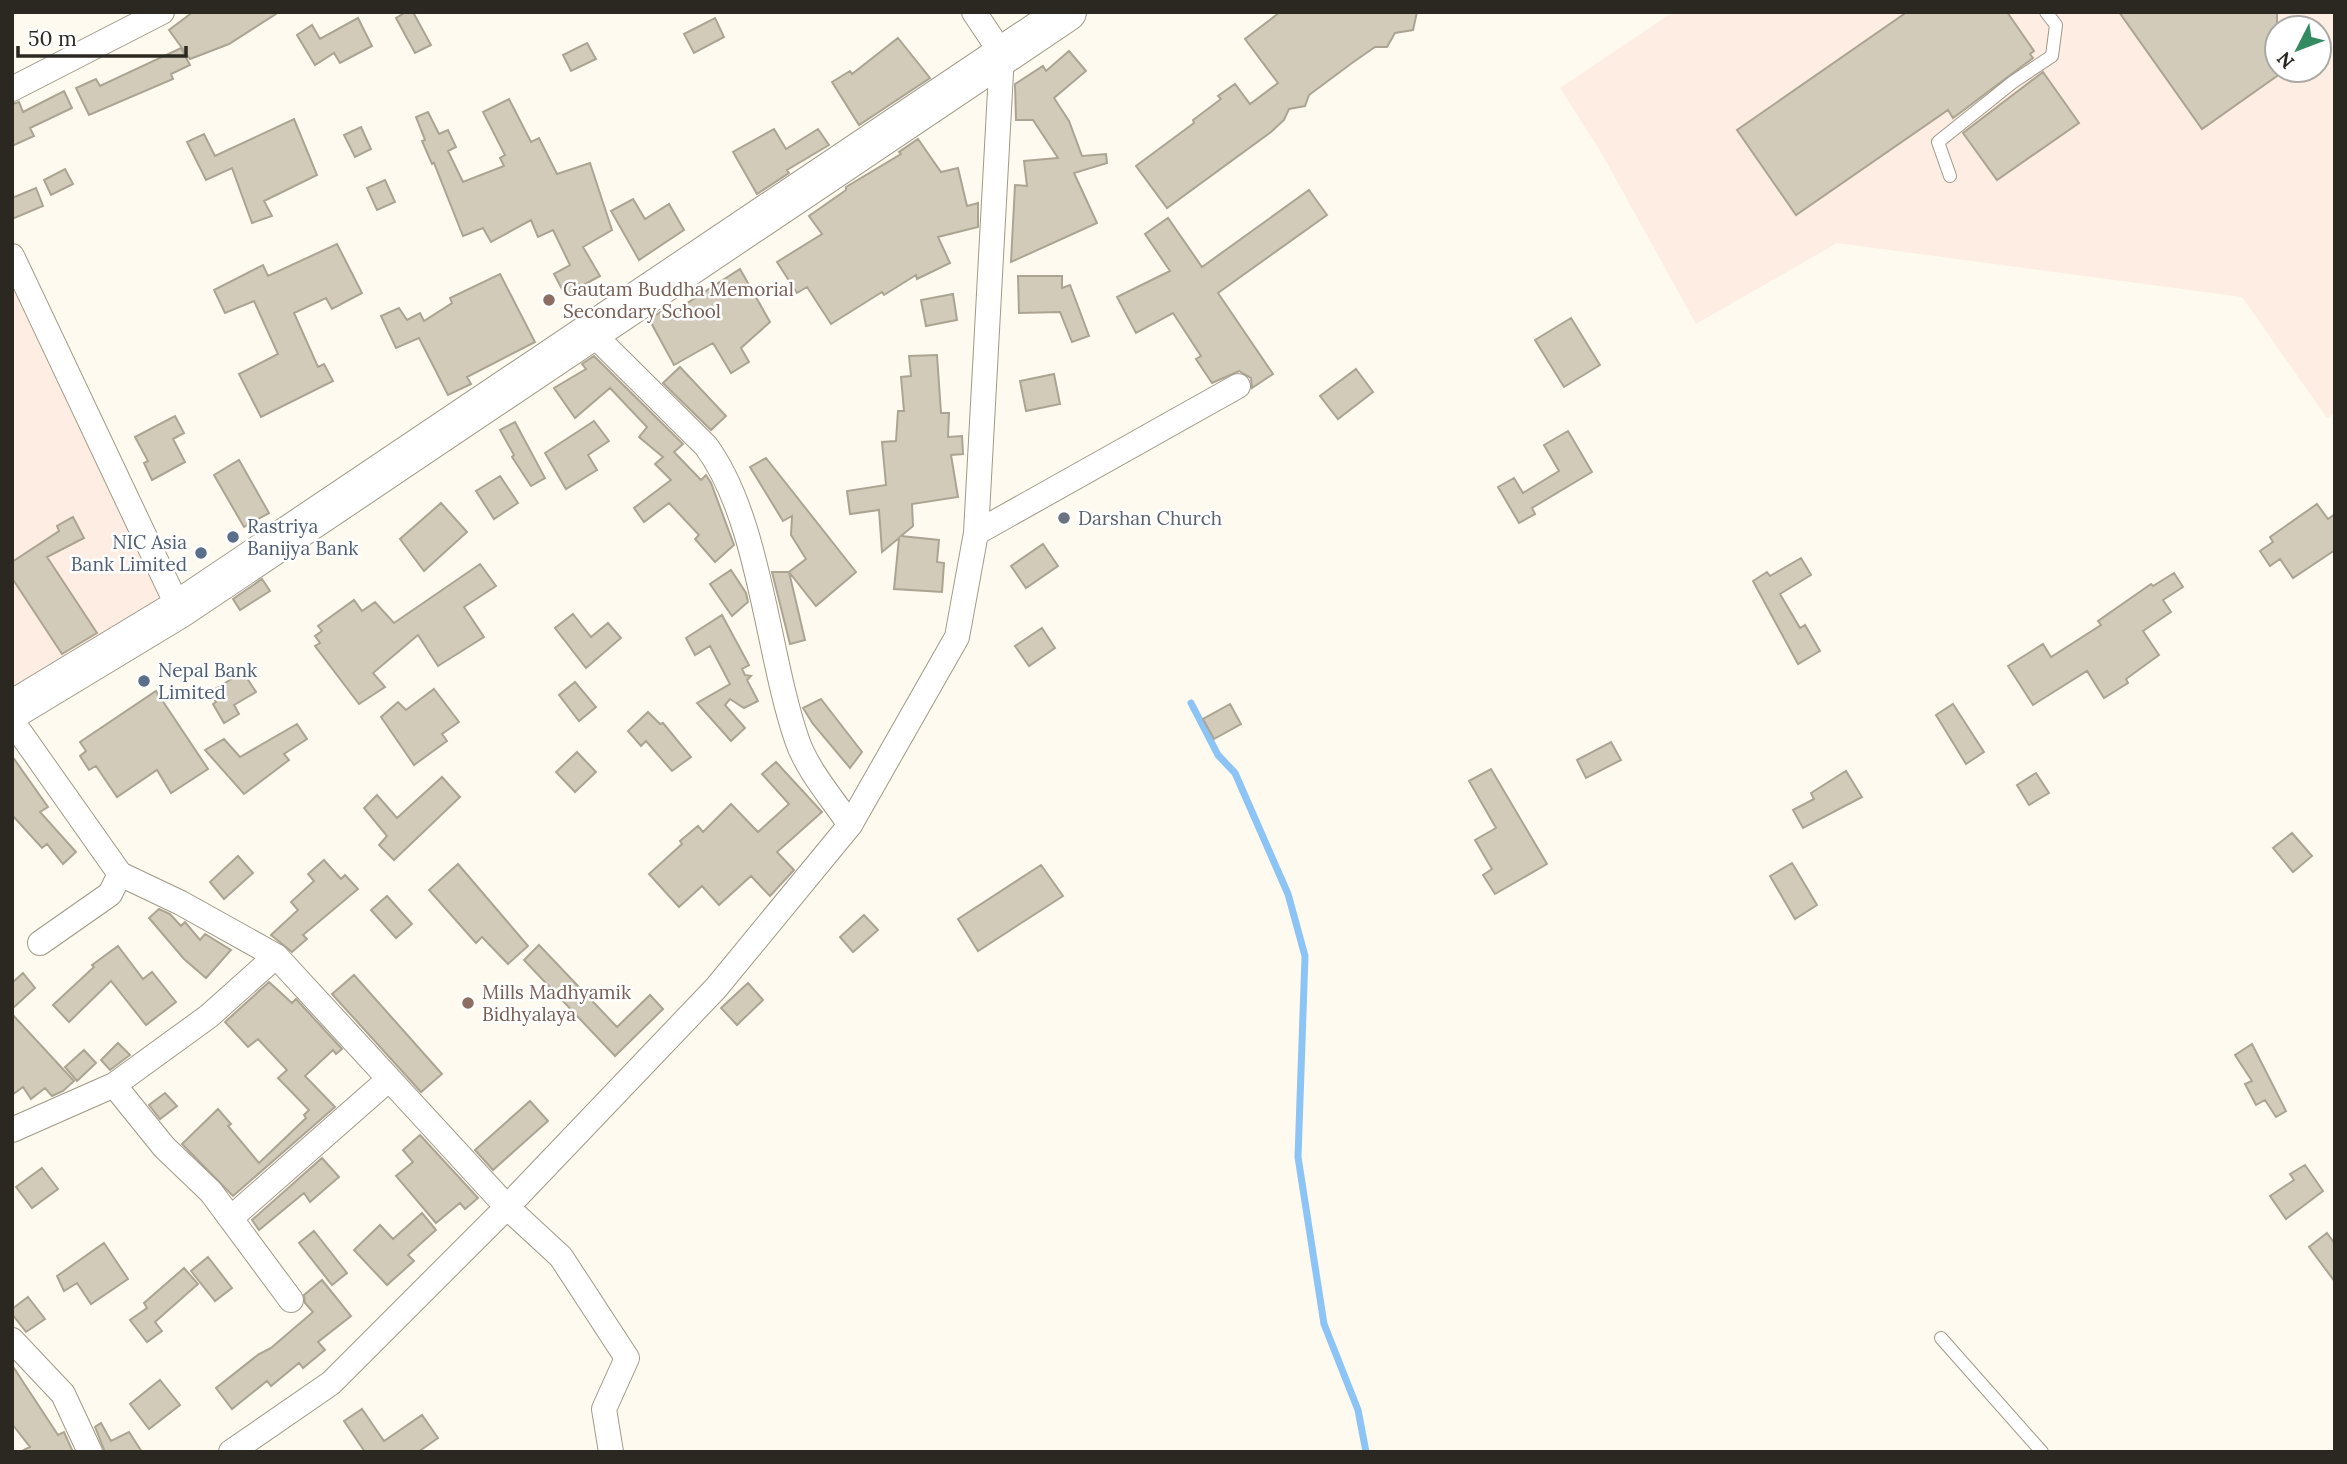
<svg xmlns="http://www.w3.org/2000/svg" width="2347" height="1464" viewBox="0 0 2347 1464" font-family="Lora,serif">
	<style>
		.industrial { fill: #feede2; fill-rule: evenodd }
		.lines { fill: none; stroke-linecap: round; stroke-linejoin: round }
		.stream { stroke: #8cc4f6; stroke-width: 7 }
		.building { fill: #d2cbb9; stroke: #aca493; stroke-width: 2 }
		.service-casing { stroke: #a09987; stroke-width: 14 }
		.minor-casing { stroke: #a09987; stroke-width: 26 }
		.primary-casing { stroke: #a09987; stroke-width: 40 }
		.service { stroke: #fff; stroke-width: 12 }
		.minor { stroke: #fff; stroke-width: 24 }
		.primary { stroke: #fff; stroke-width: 38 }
		.education-dot { fill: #8d6e63; stroke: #fff; stroke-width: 2.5 }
		.worship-dot { fill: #6b7280; stroke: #fff; stroke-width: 2.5 }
		.service-dot { fill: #5c6f8a; stroke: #fff; stroke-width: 2.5 }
		.labels { text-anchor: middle; stroke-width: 5; stroke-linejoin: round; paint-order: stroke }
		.education-label { font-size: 19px; fill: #785e54; stroke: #fff; text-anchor: start }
		.worship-label { font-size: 19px; fill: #5b616d; stroke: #fff; text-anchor: start }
		.service-label { font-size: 19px; fill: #4e5e75; stroke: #fff; text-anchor: start }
	</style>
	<rect width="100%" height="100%" fill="#fffaef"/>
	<path class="industrial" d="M 1673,12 L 2335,12 L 2335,413 L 2327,418 L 2242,297 L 1837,243 L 1696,324 L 1602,154 L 1560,88 ZM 2277,28 L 2319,28 L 2319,70 L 2277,70 Z
		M 12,256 L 179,609 L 12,710 Z"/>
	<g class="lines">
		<path class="stream" d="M 1191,703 L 1218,755 L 1235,773 L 1288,894 L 1305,956 L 1298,1157 L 1324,1324 L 1358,1410 L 1366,1452"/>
	</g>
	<path class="building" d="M 193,12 L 279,12 L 229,44 L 190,59 L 169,30 Z
		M 406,12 L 413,12 L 431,45 L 415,53 L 396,18 Z
		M 1280,12 L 1417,12 L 1413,30 L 1395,33 L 1387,47 L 1375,47 L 1352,63 L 1309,95 L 1305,106 L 1289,109 L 1284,120 L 1271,132 L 1167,208 L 1136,166 L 1194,123 L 1193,120 L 1221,99 L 1218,96 L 1235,84 L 1250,104 L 1278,83 L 1245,39 Z
		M 1907,12 L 2007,12 L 2034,51 L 2030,54 L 2033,58 L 1953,118 L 1948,110 L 1796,215 L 1737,130 Z
		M 2119,12 L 2277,12 L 2277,76 L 2202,129 Z
		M 358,18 L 372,46 L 340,63 L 334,53 L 315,65 L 297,35 L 312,25 L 320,39 Z
		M 715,18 L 724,37 L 694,53 L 684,34 Z
		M 898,38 L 930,78 L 859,125 L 832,82 L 850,71 L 852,74 Z
		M 587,43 L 596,59 L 571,71 L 563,55 Z
		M 181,48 L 190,65 L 171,74 L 173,79 L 89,115 L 76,88 L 96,79 L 100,86 Z
		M 1069,51 L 1086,71 L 1054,98 L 1069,121 L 1082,156 L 1106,154 L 1107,163 L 1074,173 L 1097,223 L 1011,262 L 1015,185 L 1027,186 L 1024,161 L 1058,158 L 1033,120 L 1016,120 L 1015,84 L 1043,66 L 1046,71 Z
		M 2043,72 L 2079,123 L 1997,180 L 1963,133 Z
		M 64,91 L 72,108 L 30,128 L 34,136 L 12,146 L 12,104 L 19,102 L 23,112 Z
		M 509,99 L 531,142 L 539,138 L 557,174 L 590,163 L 612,230 L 583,247 L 600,276 L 565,295 L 554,274 L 570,265 L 553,230 L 538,237 L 531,220 L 491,242 L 483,228 L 463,236 L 434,163 L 432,164 L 422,141 L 425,140 L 416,117 L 428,112 L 439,134 L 448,130 L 456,147 L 448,151 L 463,182 L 504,166 L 500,158 L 505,155 L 483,112 Z
		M 294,119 L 317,175 L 264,201 L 272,216 L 252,223 L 232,168 L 206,180 L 187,142 L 204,134 L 215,156 Z
		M 361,127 L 371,149 L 355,157 L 344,135 Z
		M 774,129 L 786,149 L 818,129 L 829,145 L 787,170 L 789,173 L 757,194 L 733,152 Z
		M 918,139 L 941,172 L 958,168 L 967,206 L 978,203 L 978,227 L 938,237 L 950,263 L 917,279 L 916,275 L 884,295 L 882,292 L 831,324 L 807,287 L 797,293 L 777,262 L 822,234 L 809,216 L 846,190 L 846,187 L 901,154 L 899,152 Z
		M 65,169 L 73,184 L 51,195 L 44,180 Z
		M 385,180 L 395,202 L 377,210 L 367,188 Z
		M 36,188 L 43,206 L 12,219 L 12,198 Z
		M 1309,190 L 1327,215 L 1218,293 L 1273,374 L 1252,388 L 1251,378 L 1239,371 L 1212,383 L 1196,359 L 1201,356 L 1173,313 L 1136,333 L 1117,297 L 1170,271 L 1145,234 L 1168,218 L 1202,267 Z
		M 633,199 L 645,219 L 669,204 L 684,230 L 639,260 L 611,211 Z
		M 337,244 L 362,293 L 332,309 L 326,298 L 294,313 L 318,367 L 324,364 L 333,381 L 261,417 L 239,374 L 278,354 L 254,301 L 225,313 L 214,290 L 263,265 L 268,276 Z
		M 740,269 L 770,322 L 741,348 L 749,362 L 731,373 L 713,343 L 674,365 L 649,319 L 664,310 L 667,316 Z
		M 500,274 L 535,342 L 467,377 L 471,384 L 448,395 L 419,338 L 396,348 L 381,316 L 399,308 L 407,320 L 420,313 L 424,321 L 452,303 L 450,298 Z
		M 1018,276 L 1062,276 L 1062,288 L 1070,285 L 1089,336 L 1072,342 L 1060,312 L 1019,313 Z
		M 953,294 L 957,320 L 926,326 L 921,300 Z
		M 1571,318 L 1600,365 L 1564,387 L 1535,340 Z
		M 937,355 L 941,413 L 949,413 L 948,437 L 962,436 L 963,454 L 951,455 L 958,497 L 912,504 L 913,526 L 901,536 L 939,540 L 937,562 L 944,563 L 942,592 L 894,589 L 899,538 L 882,552 L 879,510 L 850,514 L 847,491 L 886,485 L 882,442 L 896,441 L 898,411 L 904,411 L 901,377 L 911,376 L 909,356 Z
		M 594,356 L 683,444 L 674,452 L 701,480 L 706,475 L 711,483 L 734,545 L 715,562 L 695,539 L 699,535 L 669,503 L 644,522 L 634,508 L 671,480 L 655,464 L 663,457 L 639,437 L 647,427 L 610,388 L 575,418 L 554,388 L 586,369 L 582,364 Z
		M 680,367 L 726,416 L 711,430 L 663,383 Z
		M 1356,369 L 1373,392 L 1338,419 L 1320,396 Z
		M 1054,374 L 1060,404 L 1026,411 L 1020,381 Z
		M 175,416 L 184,433 L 173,439 L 185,462 L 152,480 L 144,463 L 148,461 L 135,437 Z
		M 594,421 L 609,441 L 588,455 L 597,470 L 566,489 L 545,453 Z
		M 515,422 L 545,478 L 531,486 L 512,457 L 514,455 L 500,430 Z
		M 1568,431 L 1592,472 L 1532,508 L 1535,514 L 1519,523 L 1498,487 L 1514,478 L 1523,493 L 1559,471 L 1544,445 Z
		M 766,458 L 856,572 L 816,606 L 789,572 L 806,559 L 791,535 L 792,516 L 783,521 L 750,467 Z
		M 239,460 L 269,513 L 244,527 L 214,475 Z
		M 500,476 L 518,503 L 494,519 L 476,491 Z
		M 441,503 L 467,532 L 424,571 L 400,539 Z
		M 2317,504 L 2328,519 L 2335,514 L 2335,550 L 2293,578 L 2280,559 L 2270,566 L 2260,551 L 2273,542 L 2270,537 Z
		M 73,517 L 84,538 L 47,557 L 97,633 L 62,654 L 12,578 L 12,562 L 59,531 L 57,526 Z
		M 1043,544 L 1058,566 L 1026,588 L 1011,566 Z
		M 1801,558 L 1811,575 L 1780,594 L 1800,628 L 1805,625 L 1820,651 L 1798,664 L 1753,581 L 1767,572 L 1770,576 Z
		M 480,564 L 496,586 L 464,607 L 484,637 L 438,666 L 418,635 L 373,673 L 385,687 L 359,704 L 315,646 L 320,643 L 315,636 L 322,631 L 318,626 L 354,600 L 362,611 L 375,602 L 394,623 Z
		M 731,570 L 746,593 L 748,602 L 732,616 L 710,584 Z
		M 772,572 L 789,572 L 805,640 L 790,644 Z
		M 2174,573 L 2183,587 L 2163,600 L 2171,612 L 2143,631 L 2159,655 L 2126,679 L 2128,683 L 2104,698 L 2087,671 L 2033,705 L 2008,666 L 2043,644 L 2051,657 L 2101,625 L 2098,621 L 2151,584 L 2153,586 Z
		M 262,579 L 270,591 L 240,610 L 233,599 Z
		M 573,614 L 591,637 L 608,623 L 621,638 L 586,668 L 555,628 Z
		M 722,615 L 749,665 L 742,669 L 745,675 L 751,676 L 747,680 L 758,701 L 744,708 L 730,699 L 725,705 L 745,728 L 731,741 L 697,703 L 730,684 L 710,646 L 695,655 L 686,638 Z
		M 1042,628 L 1055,648 L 1029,666 L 1015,646 Z
		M 243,672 L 256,692 L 234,705 L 239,714 L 224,723 L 213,704 L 216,702 L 210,692 Z
		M 575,682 L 596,707 L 579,721 L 559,695 Z
		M 434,689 L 459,722 L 442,734 L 447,741 L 414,765 L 381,717 L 398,702 L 406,710 Z
		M 156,691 L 208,769 L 171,793 L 157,770 L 117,797 L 96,766 L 89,770 L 80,756 L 86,751 L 80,742 Z
		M 821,699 L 862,752 L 850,768 L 813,724 L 803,708 Z
		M 1230,704 L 1241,724 L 1214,739 L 1203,719 Z
		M 1953,704 L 1984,752 L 1966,764 L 1936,715 Z
		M 648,712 L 660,724 L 663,723 L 691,757 L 672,771 L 646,741 L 641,746 L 628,731 Z
		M 297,724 L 307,739 L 284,754 L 289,760 L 244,794 L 205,750 L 224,739 L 240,757 Z
		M 1611,742 L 1621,760 L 1586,778 L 1577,760 Z
		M 577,752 L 596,772 L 575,792 L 556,772 Z
		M 12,756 L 48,807 L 40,812 L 76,852 L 63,864 L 47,844 L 42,848 L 12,815 Z
		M 776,762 L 822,812 L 777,852 L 794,870 L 770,896 L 751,876 L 719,905 L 702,886 L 679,907 L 649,874 L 682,844 L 680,841 L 698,826 L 703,832 L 731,804 L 758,832 L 789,804 L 762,774 Z
		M 1491,769 L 1547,864 L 1495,894 L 1483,875 L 1492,869 L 1475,840 L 1496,828 L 1469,781 Z
		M 1846,771 L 1862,797 L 1803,828 L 1793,810 L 1814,799 L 1811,793 Z
		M 2036,773 L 2049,793 L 2029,805 L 2017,785 Z
		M 442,777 L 460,797 L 394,860 L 379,845 L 387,836 L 364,808 L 377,795 L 397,818 Z
		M 2292,833 L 2312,856 L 2293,872 L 2273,848 Z
		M 238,856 L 253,873 L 224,899 L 210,882 Z
		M 324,860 L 341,879 L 345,875 L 358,889 L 303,935 L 307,939 L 292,952 L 271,935 L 298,910 L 291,902 L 314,881 L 308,874 Z
		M 1792,863 L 1817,905 L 1795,919 L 1770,876 Z
		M 458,864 L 528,946 L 508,964 L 482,937 L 476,943 L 429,890 Z
		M 1041,865 L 1063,896 L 978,951 L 958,919 Z
		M 387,896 L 412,924 L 396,938 L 371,910 Z
		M 159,909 L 170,914 L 181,926 L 185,922 L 200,940 L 205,934 L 231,950 L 206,978 L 184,959 L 149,918 Z
		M 864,915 L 878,930 L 853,952 L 840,937 Z
		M 539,945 L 617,1027 L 650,995 L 663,1009 L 615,1056 L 524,960 Z
		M 118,946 L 143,979 L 152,972 L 176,1002 L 146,1025 L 111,981 L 69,1022 L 53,1005 L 94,967 L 92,965 Z
		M 23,973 L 35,988 L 12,1009 L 12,983 Z
		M 354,975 L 442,1074 L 421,1092 L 332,994 Z
		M 269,982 L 292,1003 L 296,999 L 342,1049 L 336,1054 L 333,1050 L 305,1076 L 335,1107 L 233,1196 L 182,1144 L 218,1109 L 231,1124 L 228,1126 L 259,1163 L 306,1118 L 304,1115 L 309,1110 L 278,1078 L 287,1070 L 258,1039 L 248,1047 L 225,1022 Z
		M 748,983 L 763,1000 L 737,1025 L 721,1008 Z
		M 12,1014 L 74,1081 L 63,1091 L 52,1096 L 45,1088 L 31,1099 L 23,1087 L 12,1095 Z
		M 118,1043 L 130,1055 L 110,1070 L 101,1060 Z
		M 2252,1044 L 2286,1111 L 2276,1117 L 2265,1100 L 2256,1105 L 2245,1084 L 2252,1081 L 2235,1055 Z
		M 84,1050 L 96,1063 L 77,1081 L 65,1067 Z
		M 165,1093 L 177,1106 L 160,1119 L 149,1105 Z
		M 530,1101 L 548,1121 L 493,1170 L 475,1150 Z
		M 420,1135 L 478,1198 L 465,1209 L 460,1203 L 436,1223 L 396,1176 L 413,1162 L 403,1150 Z
		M 322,1158 L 339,1177 L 310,1202 L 304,1193 L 259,1230 L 252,1220 Z
		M 2305,1165 L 2323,1191 L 2286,1219 L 2270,1196 L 2294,1180 L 2290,1174 Z
		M 42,1168 L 58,1189 L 32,1208 L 16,1187 Z
		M 422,1213 L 436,1230 L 408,1255 L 414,1261 L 387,1285 L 354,1250 L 380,1225 L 393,1239 Z
		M 314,1231 L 347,1273 L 332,1285 L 299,1243 Z
		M 2327,1233 L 2335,1244 L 2335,1282 L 2309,1247 Z
		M 104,1243 L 128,1279 L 91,1304 L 77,1283 L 64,1291 L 57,1276 Z
		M 208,1257 L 232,1288 L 215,1301 L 191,1271 Z
		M 184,1268 L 198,1284 L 155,1322 L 162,1331 L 147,1342 L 130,1320 L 147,1308 L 144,1303 Z
		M 322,1280 L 351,1316 L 318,1342 L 325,1350 L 303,1368 L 299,1363 L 271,1386 L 267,1381 L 232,1409 L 216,1388 L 259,1354 L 271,1348 L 313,1312 L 305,1303 L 304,1295 Z
		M 28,1297 L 45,1319 L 26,1332 L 12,1314 L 12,1309 Z
		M 12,1365 L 58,1435 L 64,1432 L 73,1452 L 20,1452 L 30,1447 L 12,1424 Z
		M 160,1380 L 180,1405 L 149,1429 L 130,1404 Z
		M 362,1409 L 384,1441 L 422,1415 L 438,1438 L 418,1452 L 365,1452 L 344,1421 Z
		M 101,1423 L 111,1441 L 129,1432 L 142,1452 L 105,1452 L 95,1427 Z"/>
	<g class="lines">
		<g class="service-casing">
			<path id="service" d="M 1950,176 L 1938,142 L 2013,82 L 2052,56 L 2056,25 L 2046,12
				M 1941,1338 L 2042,1452"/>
		</g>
		<g class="minor-casing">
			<path id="minor" d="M 12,89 L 162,12
				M 12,256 L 179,609
				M 591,332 L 706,446 C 760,519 767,653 797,740 C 807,770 833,799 850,825
				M 976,533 L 1238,386
				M 12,721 L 120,874 L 181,903 L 276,956 L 507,1207 L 561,1257 L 627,1358 L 604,1409 L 611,1452
				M 40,943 L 110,894 L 120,874
				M 114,1085 L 164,1147 L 211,1192 L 291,1300
				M 12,1130 L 114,1085 L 209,1016 L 276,956
				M 231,1218 L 388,1080
				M 12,1340 L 63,1394 L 90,1452
				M 231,1452 L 331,1383 L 507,1207 L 716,988 L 850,825 L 957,637 L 976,533 L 1002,54 L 974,12"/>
		</g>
		<g class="primary-casing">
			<path id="primary" d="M 12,710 L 179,609 L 1067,12"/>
		</g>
		<use href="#service" class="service"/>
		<use href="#minor" class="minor"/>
		<use href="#primary" class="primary"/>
	</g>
	<g class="education-dot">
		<circle cx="549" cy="300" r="7"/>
		<circle cx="468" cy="1003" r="7"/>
	</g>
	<circle class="worship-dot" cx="1064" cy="518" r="7"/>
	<g class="service-dot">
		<circle cx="233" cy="537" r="7"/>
		<circle cx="201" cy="553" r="7"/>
		<circle cx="144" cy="681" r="7"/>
	</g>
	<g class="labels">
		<g class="education-label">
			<text x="563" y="296">Gautam Buddha Memorial<tspan x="563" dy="22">Secondary School</tspan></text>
			<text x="482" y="999">Mills Madhyamik<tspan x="482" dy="22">Bidhyalaya</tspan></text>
		</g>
		<g class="worship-label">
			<text x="1078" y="525">Darshan Church</text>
		</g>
		<g class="service-label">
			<text x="247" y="533">Rastriya<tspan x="247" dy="22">Banijya Bank</tspan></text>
			<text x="187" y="549" text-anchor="end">NIC Asia<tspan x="187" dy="22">Bank Limited</tspan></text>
			<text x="158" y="677">Nepal Bank<tspan x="158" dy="22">Limited</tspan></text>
		</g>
	</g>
	<rect width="2347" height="1464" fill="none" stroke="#2b2821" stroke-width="28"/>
	<g transform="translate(2298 49) rotate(228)"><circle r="33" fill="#ffffff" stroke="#aaa9a6" stroke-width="2"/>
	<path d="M0-5L12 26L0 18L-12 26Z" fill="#338c61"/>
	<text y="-10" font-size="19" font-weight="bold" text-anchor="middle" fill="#2b2821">N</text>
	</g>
	<path d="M18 46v10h168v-10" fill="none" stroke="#2b2821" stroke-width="3.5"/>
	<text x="28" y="46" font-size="21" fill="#2b2821" stroke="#ffffff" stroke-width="5" paint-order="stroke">50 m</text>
</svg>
